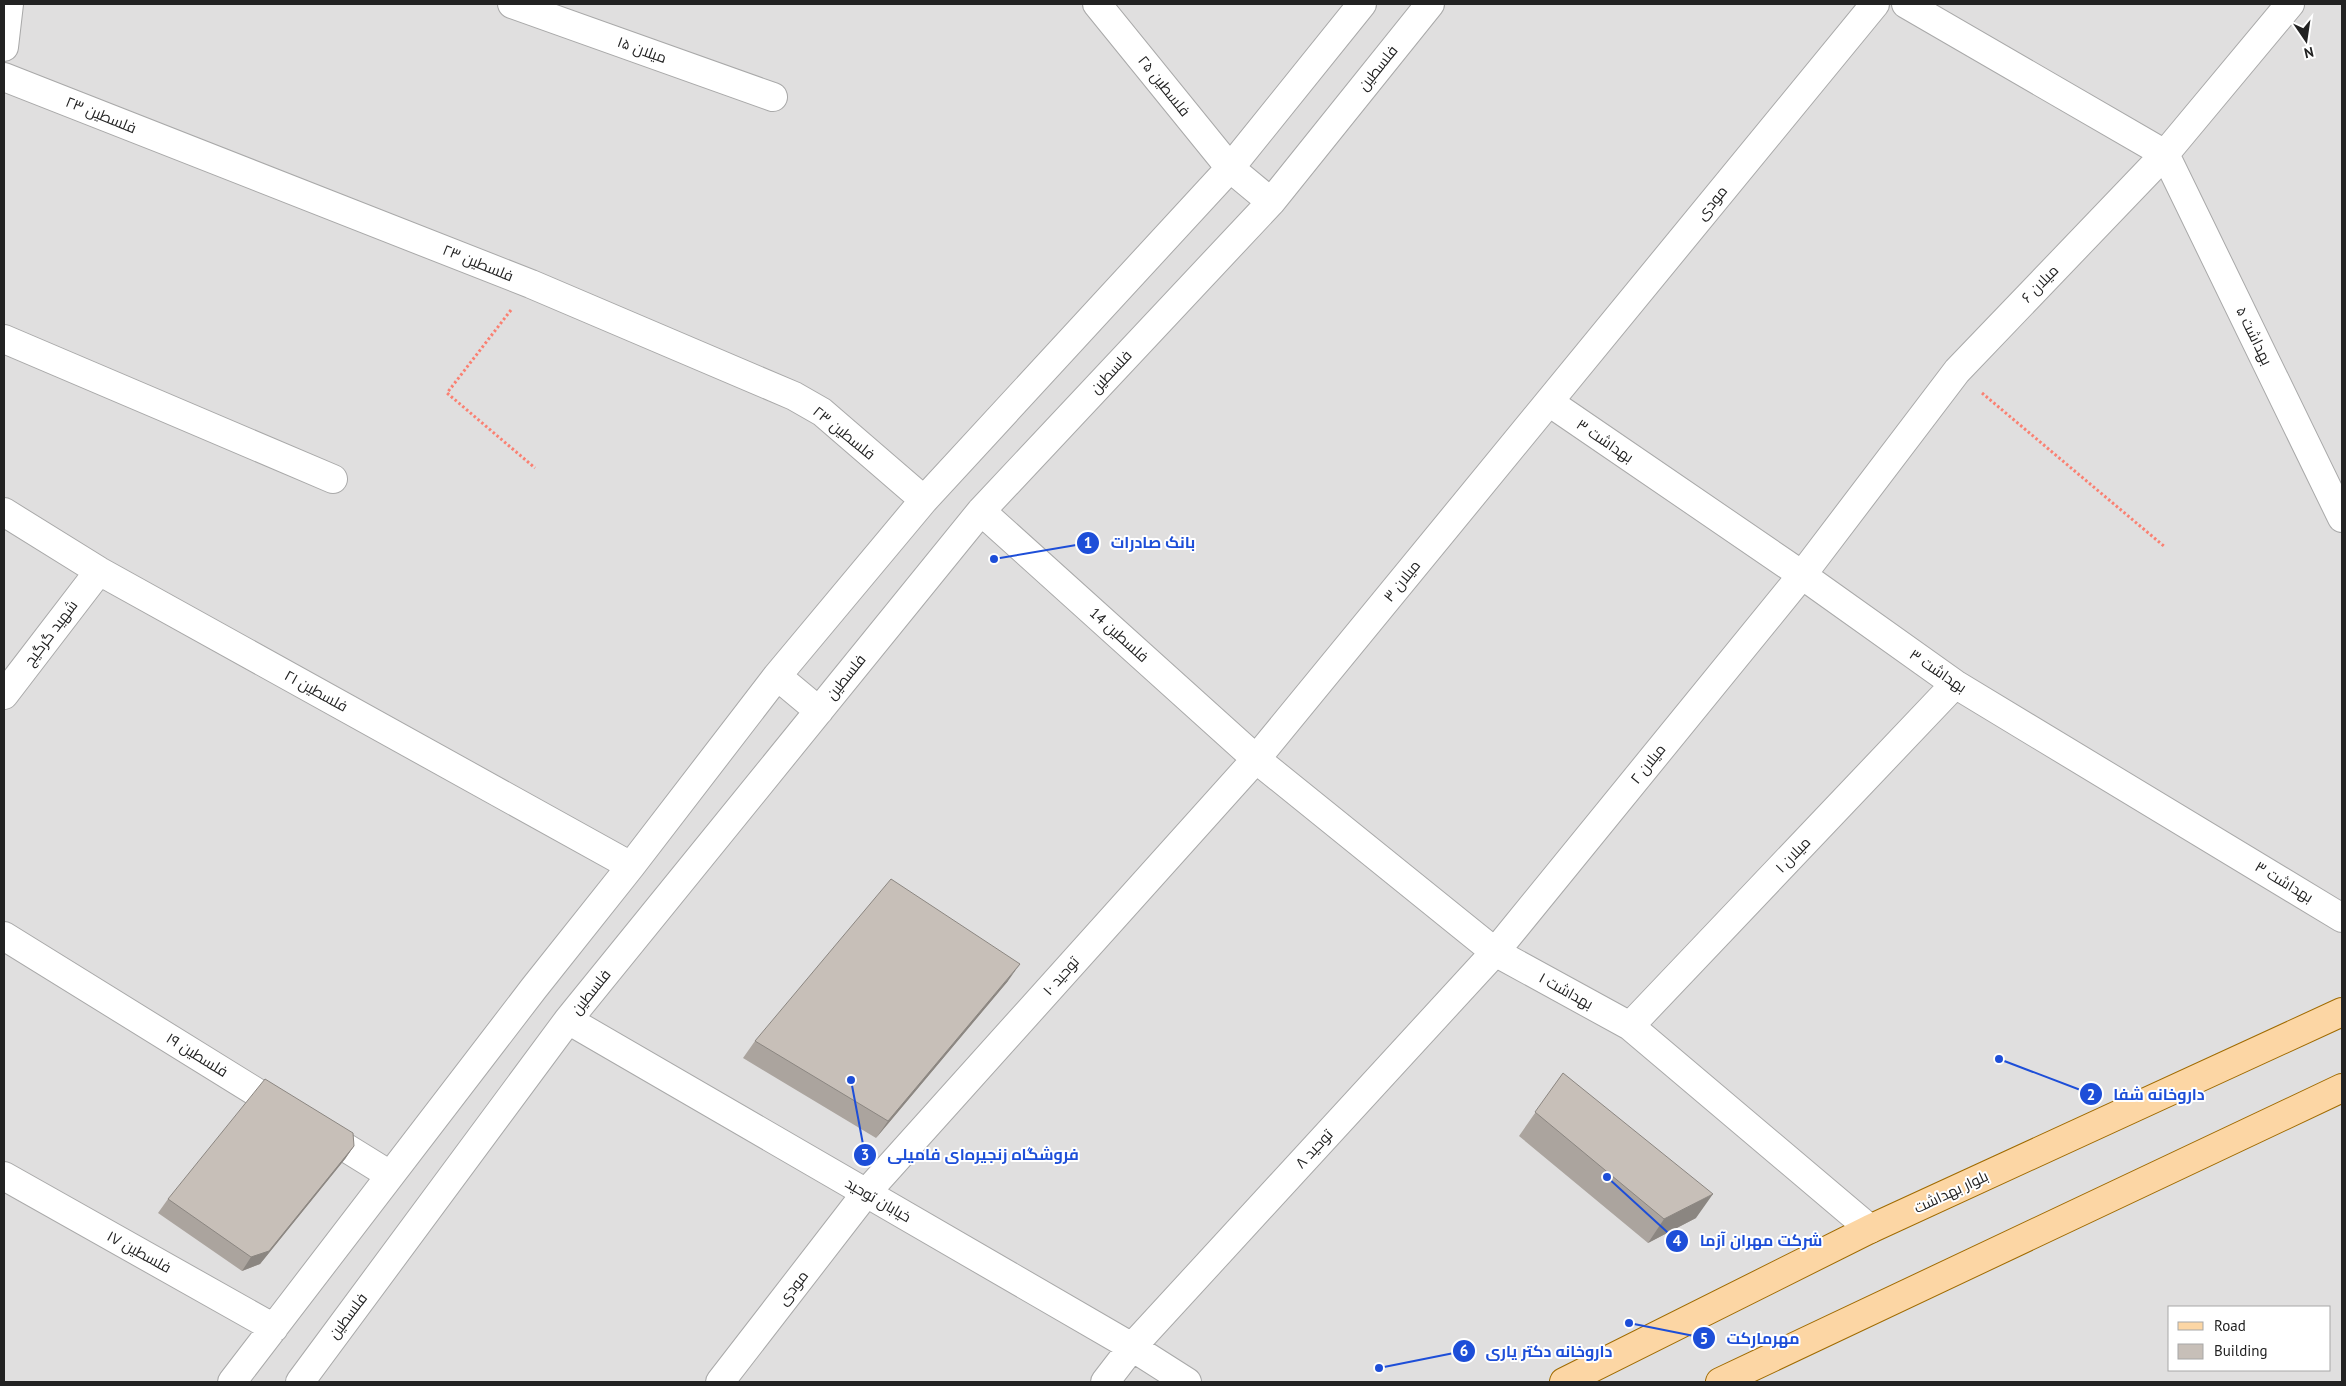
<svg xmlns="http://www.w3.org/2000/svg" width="2346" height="1386" viewBox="0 0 2346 1386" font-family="'PT Sans',Cairo,sans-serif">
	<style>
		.residential { fill: #e0dfdf; fill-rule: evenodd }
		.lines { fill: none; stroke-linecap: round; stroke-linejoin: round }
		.minor-casing { stroke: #a9a9a9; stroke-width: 30 }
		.major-casing { stroke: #a06b00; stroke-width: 30 }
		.path { stroke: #fa8072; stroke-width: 3; stroke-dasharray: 2.5 2.5; stroke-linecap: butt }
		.minor { stroke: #fff; stroke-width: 28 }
		.major { stroke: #fcd6a4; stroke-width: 28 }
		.wall { fill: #aba49e }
		.shaded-wall { fill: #8b8681 }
		.building { fill: #c7bfb8; stroke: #8b8681 }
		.labels { text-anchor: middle; stroke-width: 4; stroke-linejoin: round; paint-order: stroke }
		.street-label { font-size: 15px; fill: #222; stroke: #fff }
		.leader { fill: none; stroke: #1d4ed8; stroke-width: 2 }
		.callout-dot { fill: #1d4ed8; stroke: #fff; stroke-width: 2 }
		.mark-label { font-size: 15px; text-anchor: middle; font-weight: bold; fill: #fff }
		.callout-label { font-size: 16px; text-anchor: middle; font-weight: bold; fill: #1d4ed8; stroke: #fff; stroke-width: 4; stroke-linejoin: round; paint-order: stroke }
	</style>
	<rect width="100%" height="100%" fill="#f2efe9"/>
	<path class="residential" d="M 4,4 L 2342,4 L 2342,1382 L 4,1382 ZM 2170,1307 L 2330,1307 L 2330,1370 L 2170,1370 Z"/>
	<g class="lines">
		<g class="minor-casing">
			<path id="minor" d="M 512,4 L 773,97
				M 1097,4 L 1230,168 L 1271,202
				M 1906,4 L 2165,154 L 2342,518
				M 4,47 L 9,4
				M 4,77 L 531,284 L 794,396 L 822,412 L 924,500
				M 4,339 L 333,479
				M 1549,402 L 1802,575 L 1955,684 L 2342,918
				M 981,511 L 1256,759 L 1495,952 L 1630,1026 L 1870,1229
				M 4,512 L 99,571 L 631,866
				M 777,676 L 819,711
				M 4,695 L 99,571
				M 4,936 L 390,1175
				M 568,1020 L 1132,1347 L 1187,1382
				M 1630,1026 L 1955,684
				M 4,1176 L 274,1328
				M 232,1382 L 534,988 L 631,866 L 777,676 L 924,500 L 1230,168 L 1362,4
				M 300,1382 L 568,1020 L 981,511 L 1271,202 L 1430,4
				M 720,1382 L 866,1193 L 1256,759 L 1875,4
				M 1105,1382 L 1132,1347 L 1495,952 L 1802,575 L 1957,371 L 2165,154 L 2290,4"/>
		</g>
		<g class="major-casing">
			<path id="major" d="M 1564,1382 L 1870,1229 L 2342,1012
				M 1720,1382 L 2342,1088"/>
		</g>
		<path class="path" d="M 511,310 L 447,393 L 535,468
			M 1982,393 L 2165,547"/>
		<use href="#minor" class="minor"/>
		<use href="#major" class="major"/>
	</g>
	<path class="wall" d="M 1008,981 L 876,1138 L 743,1058 L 755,1041 Z
		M 1563,1073 L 1696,1218 L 1648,1243 L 1519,1136 Z
		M 354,1146 L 345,1159 L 260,1264 L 242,1271 L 158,1213 L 168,1199 Z"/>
	<path class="shaded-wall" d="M 1020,964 L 1008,981 L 876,1138 L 888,1121 Z
		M 354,1146 L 345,1159 L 260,1264 L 242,1271 L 251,1257 Z
		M 1713,1194 L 1696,1218 L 1648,1243 L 1664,1219 Z"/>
	<path class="building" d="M 891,879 L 1020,964 L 888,1121 L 755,1041 Z
		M 1563,1073 L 1713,1194 L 1664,1219 L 1535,1112 Z
		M 265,1079 L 353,1133 L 354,1146 L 269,1251 L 251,1257 L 168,1199 Z"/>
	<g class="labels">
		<g class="street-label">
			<text transform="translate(642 50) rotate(20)" y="5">میلان ۱۵</text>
			<text transform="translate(1378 68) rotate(-51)" y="5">فلسطین</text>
			<text transform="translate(1164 86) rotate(51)" y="5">فلسطین ۲۵</text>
			<text transform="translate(101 115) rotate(22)" y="5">فلسطین ۲۳</text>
			<text transform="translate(1712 203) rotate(-51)" y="5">مودی</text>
			<text transform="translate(478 263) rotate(22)" y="5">فلسطین ۲۳</text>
			<text transform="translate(2040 284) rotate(-46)" y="5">میلان ۶</text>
			<text transform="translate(2254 336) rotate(64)" y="5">بهداشت ۵</text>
			<text transform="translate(1111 372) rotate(-47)" y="5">فلسطین</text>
			<text transform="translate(844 433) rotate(39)" y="5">فلسطین ۲۳</text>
			<text transform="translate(1605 441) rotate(34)" y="5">بهداشت ۳</text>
			<text transform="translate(1402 581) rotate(-51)" y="5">میلان ۳</text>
			<text transform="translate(51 633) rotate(-53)" y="5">شهید گرگیج</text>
			<text transform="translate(1119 635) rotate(42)" y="5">فلسطین 14</text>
			<text transform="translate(1938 671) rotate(34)" y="5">بهداشت ۳</text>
			<text transform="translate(846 677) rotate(-51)" y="5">فلسطین</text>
			<text transform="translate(316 691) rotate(29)" y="5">فلسطین ۲۱</text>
			<text transform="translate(1648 764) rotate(-51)" y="5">میلان ۲</text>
			<text transform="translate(1793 855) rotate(-46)" y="5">میلان ۱</text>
			<text transform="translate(2284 882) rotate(31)" y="5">بهداشت ۳</text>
			<text transform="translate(1061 976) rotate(-48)" y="5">توحید ۱۰</text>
			<text transform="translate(1566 991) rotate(29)" y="5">بهداشت ۱</text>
			<text transform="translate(591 992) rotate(-51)" y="5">فلسطین</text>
			<text transform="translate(197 1055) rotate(32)" y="5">فلسطین ۱۹</text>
			<text transform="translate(1314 1149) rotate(-47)" y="5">توحید ۸</text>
			<text transform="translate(1951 1192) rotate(-25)" y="5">بلوار بهداشت</text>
			<text transform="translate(878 1200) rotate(30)" y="5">خیابان توحید</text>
			<text transform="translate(139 1252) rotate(29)" y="5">فلسطین ۱۷</text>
			<text transform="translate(793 1288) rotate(-52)" y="5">مودی</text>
			<text transform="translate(348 1316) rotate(-53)" y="5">فلسطین</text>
		</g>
	</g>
	<path class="leader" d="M994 559L1088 543M1999 1059L2091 1094M851 1080L865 1155M1607 1177L1677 1241M1629 1323L1704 1338M1379 1368L1464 1351"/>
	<g class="callout-dot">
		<circle cx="994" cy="559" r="5"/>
		<circle cx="1999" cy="1059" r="5"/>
		<circle cx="851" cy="1080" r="5"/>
		<circle cx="1607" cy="1177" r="5"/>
		<circle cx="1629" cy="1323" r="5"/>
		<circle cx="1379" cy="1368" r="5"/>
		<circle cx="1088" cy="543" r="12"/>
		<circle cx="2091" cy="1094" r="12"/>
		<circle cx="865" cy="1155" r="12"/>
		<circle cx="1677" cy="1241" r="12"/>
		<circle cx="1704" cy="1338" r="12"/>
		<circle cx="1464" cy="1351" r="12"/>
	</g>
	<g class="mark-label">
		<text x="1088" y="548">1</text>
		<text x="2091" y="1100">2</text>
		<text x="865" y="1160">3</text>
		<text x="1677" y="1246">4</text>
		<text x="1704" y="1344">5</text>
		<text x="1464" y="1356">6</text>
	</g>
	<g class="callout-label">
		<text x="1153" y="548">بانک صادرات</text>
		<text x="2159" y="1100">داروخانه شفا</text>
		<text x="983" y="1160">فروشگاه زنجیره‌ای فامیلی</text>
		<text x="1761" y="1246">شرکت مهران آزما</text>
		<text x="1763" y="1344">مهرمارکت</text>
		<text x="1549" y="1357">داروخانه دکتر یاری</text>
	</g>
	<rect width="2346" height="1386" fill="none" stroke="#222222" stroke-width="10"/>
	<rect x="2168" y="1306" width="162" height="65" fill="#ffffff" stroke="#a7a7a7"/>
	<rect x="2178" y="1322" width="25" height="8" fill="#fcd6a4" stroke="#a7a7a7"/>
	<text x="2214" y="1331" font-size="15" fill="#222222">Road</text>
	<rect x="2178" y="1344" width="25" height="15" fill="#c7bfb8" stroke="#a7a7a7"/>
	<text x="2214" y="1356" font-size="15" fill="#222222">Building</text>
	<g transform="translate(2306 40) rotate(167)" stroke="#ffffff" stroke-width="4" paint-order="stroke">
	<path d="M0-4L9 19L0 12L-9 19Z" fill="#222222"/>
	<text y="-8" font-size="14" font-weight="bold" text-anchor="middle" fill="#222222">N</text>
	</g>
</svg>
